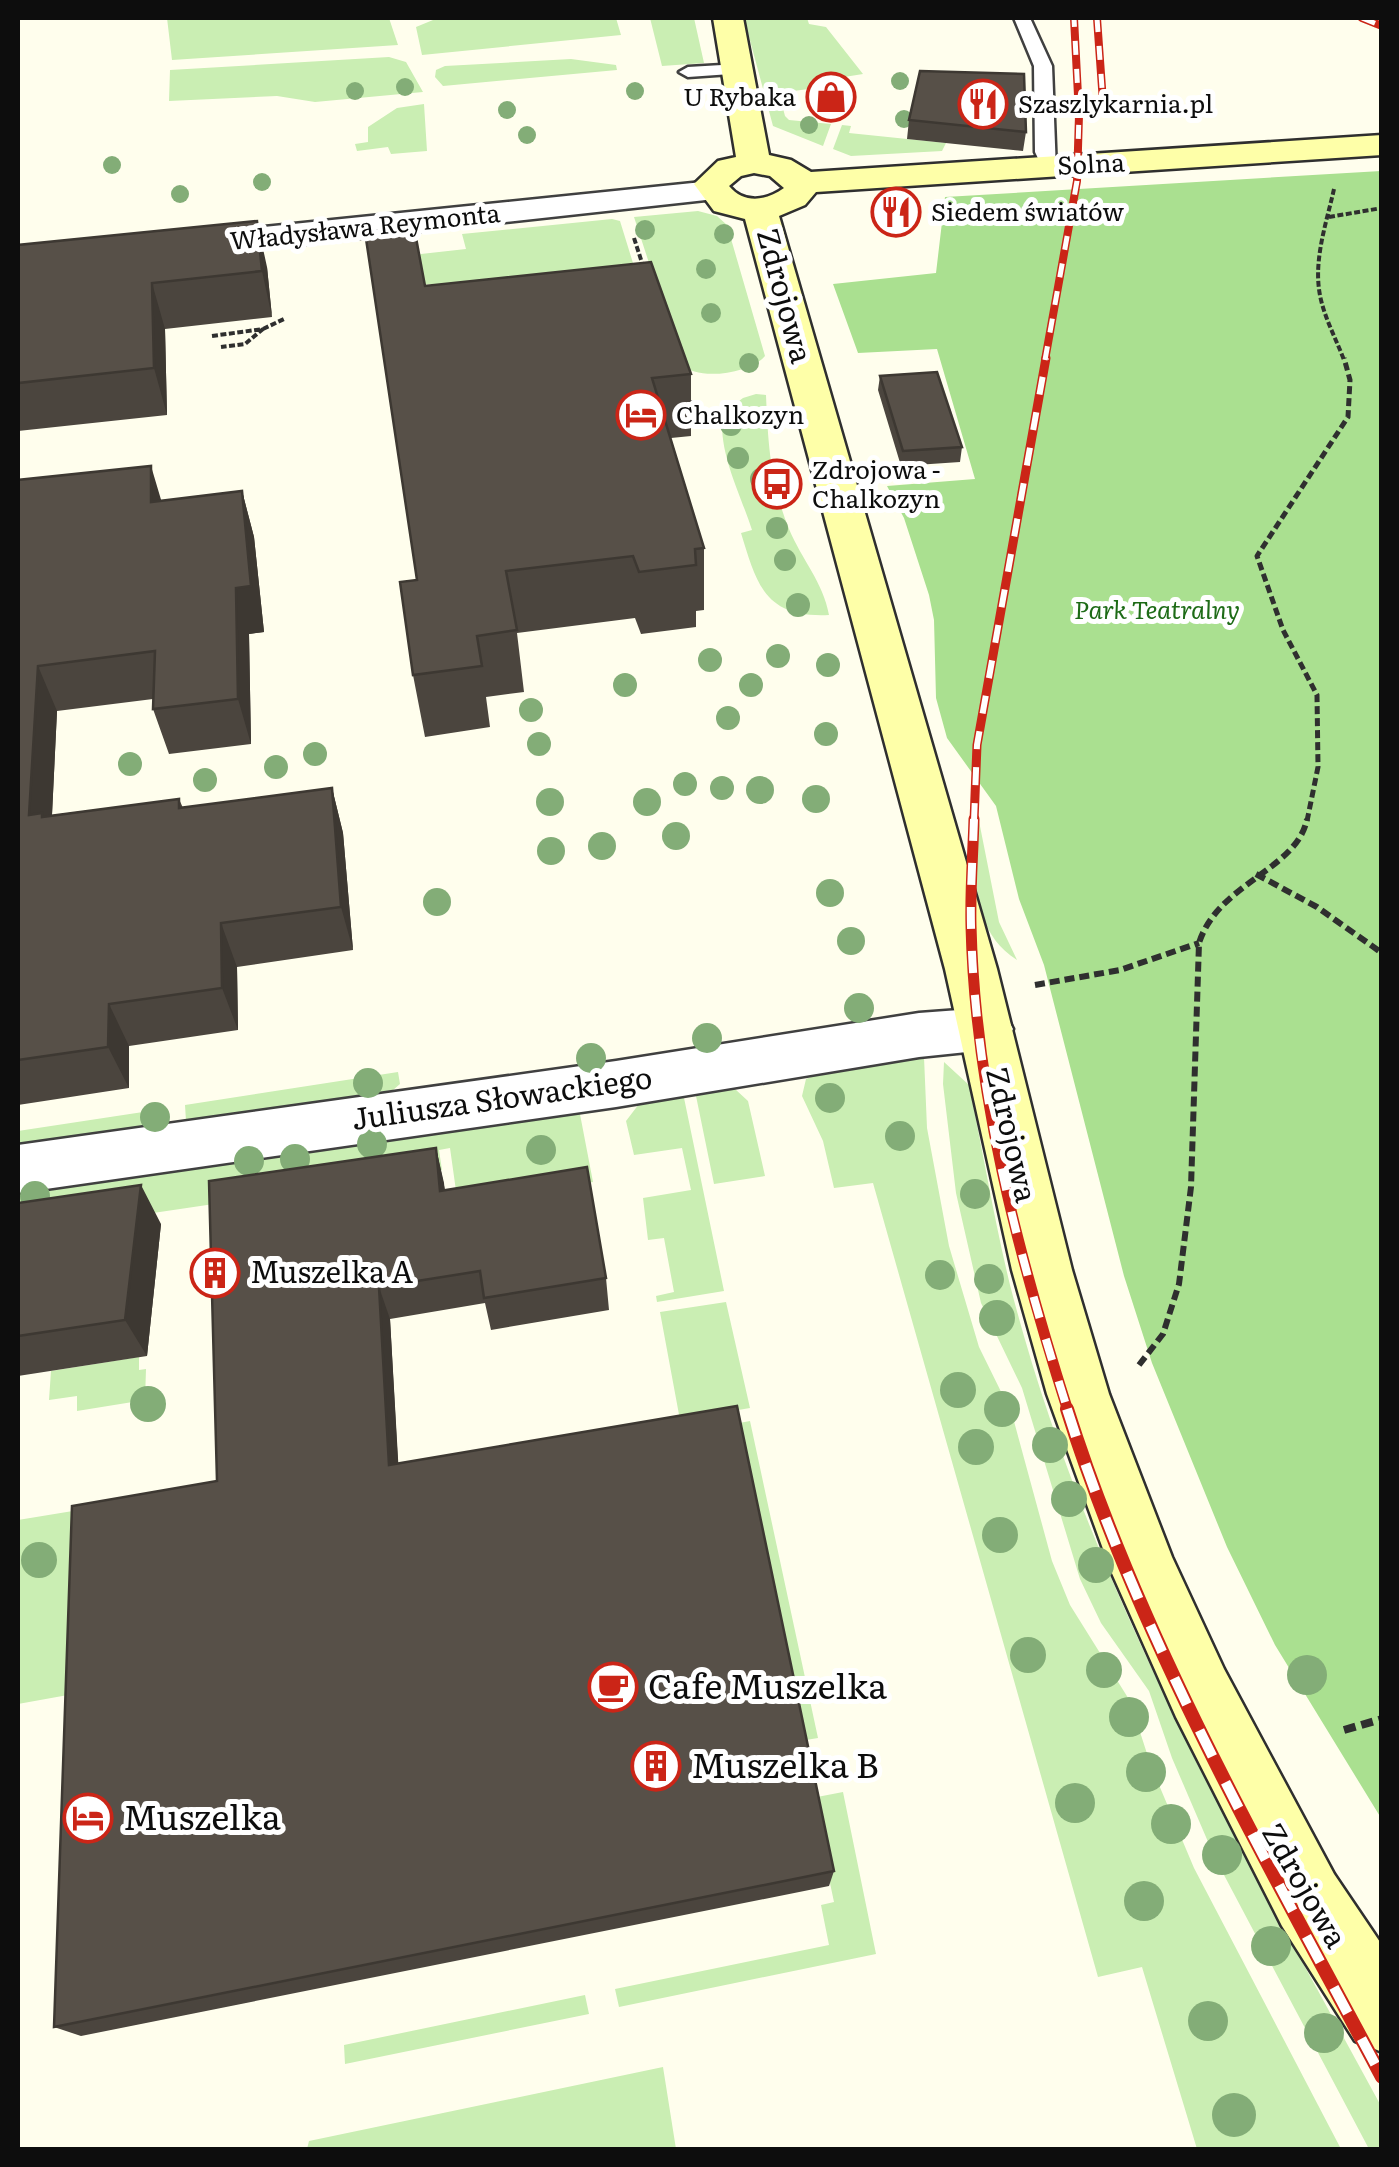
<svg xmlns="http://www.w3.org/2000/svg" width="1399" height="2167" viewBox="0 0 1399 2167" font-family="Literata,serif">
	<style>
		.green { fill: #caeeb3 }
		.forest { fill: #aae090 }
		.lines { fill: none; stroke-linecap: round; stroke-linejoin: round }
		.lane-casing { stroke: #404040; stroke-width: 5 }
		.street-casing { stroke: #404040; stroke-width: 5 }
		.secondary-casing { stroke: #2f2f2f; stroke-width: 5 }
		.path-far3 { stroke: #2f2f2f; stroke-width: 4; stroke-dasharray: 6 2.5; stroke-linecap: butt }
		.path-far2 { stroke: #2f2f2f; stroke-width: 5; stroke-dasharray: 8 4; stroke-linecap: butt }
		.path-far1 { stroke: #2f2f2f; stroke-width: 6; stroke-dasharray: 10 5; stroke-linecap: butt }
		.path { stroke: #2f2f2f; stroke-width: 8; stroke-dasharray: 12 6; stroke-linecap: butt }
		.lane { fill: #fff; fill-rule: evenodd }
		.street { fill: #fff; fill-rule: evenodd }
		.secondary { fill: #feffa8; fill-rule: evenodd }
		.rail-far3-casing { stroke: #cb2517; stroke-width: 8 }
		.rail-far2-casing { stroke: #cb2517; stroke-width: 9 }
		.rail-far1-casing { stroke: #cb2517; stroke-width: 11 }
		.rail-casing { stroke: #cb2517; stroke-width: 14 }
		.rail-far3 { stroke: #fff; stroke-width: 5; stroke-dasharray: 14; stroke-linecap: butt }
		.rail-far2 { stroke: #fff; stroke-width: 6; stroke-dasharray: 18; stroke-linecap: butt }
		.rail-far1 { stroke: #fff; stroke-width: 8; stroke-dasharray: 22; stroke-linecap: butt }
		.rail { stroke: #fff; stroke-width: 10; stroke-dasharray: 29; stroke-linecap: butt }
		.tree { fill: #83ad77 }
		.wall { fill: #4b453e }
		.shaded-wall { fill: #3d3832 }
		.building { fill: #575048; stroke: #3d3832; stroke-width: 2.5 }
		.labels { text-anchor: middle; stroke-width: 10; stroke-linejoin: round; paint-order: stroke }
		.far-poi-label { font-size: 25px; fill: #0d0d0d; stroke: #fff; text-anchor: start }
		.far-street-label { font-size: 25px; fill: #0d0d0d; stroke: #fff }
		.far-park-label { font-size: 25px; font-style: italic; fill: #1e6b17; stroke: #fff }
		.street-label { font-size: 30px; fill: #0d0d0d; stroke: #fff }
		.poi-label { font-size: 30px; fill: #0d0d0d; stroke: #fff; text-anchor: start }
		.near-poi-label { font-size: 35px; fill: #0d0d0d; stroke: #fff; text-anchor: start }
	</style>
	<rect width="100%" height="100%" fill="#fffeed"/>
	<path class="green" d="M 167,18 L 389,18 L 398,45 L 172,60 Z
		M 461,18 L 616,18 L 621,35 L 422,55 L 416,27 L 433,20 Z
		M 650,18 L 694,18 L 704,63 L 662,66 Z
		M 744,18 L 807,18 L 809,24 L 826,27 L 863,74 L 819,81 L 823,87 L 779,93 L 785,116 L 789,120 L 831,124 L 823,146 L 773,126 Z
		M 389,57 L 406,62 L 423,92 L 315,102 L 277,96 L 169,101 L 170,70 Z
		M 571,59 L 616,65 L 617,70 L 443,86 L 435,77 L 436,70 L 445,66 Z
		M 424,104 L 427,151 L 391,154 L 388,147 L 357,151 L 355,144 L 368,142 L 368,127 L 397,108 Z
		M 842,125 L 851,126 L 849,133 L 946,143 L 942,151 L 851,156 L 833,149 Z
		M 698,211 L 717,216 L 727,225 L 765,356 C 751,373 697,382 682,364 L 634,217 Z
		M 612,219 L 620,221 L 645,302 L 441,337 L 431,284 L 374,289 L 421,254 L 466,249 L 462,234 Z
		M 756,394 L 766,395 C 768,446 771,485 789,529 C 802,560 823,582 829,615 C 765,618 757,585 741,533 L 752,530 C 741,495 717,451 723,413 L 743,398 Z
		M 977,811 L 999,922 L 1017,960 C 966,927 976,865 977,811 Z
		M 924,1057 L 927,1128 L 949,1246 L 979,1347 L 1012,1414 L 1052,1561 L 1070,1605 L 1130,1701 L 1151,1766 L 1194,1868 L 1341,2149 L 1197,2149 L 1142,1967 L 1098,1977 L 873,1183 L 834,1188 L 823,1141 L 802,1096 L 806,1079 L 823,1072 Z
		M 944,1062 L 969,1085 C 983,1152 994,1219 1010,1285 C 1085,1578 1238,1843 1381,2106 L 1381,2149 L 1369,2149 L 1215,1858 L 1172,1758 L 1149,1691 L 1101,1623 L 1080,1579 L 1022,1388 L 981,1303 L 956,1193 L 943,1084 Z
		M 398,1072 L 400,1084 L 393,1090 L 186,1121 L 185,1105 Z
		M 721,1087 L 735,1089 L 748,1101 L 765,1176 L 714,1184 L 695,1091 Z
		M 683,1093 L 724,1291 L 657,1302 L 656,1296 L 674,1292 L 664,1238 L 648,1240 L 643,1198 L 691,1190 L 682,1148 L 634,1155 L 626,1121 L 642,1100 Z
		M 579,1109 L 593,1182 L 458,1205 L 450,1148 L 439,1150 L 442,1170 L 18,1233 L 18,1192 Z
		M 143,1112 L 144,1127 L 18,1146 L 18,1131 Z
		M 726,1302 L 750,1408 L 680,1420 L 660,1312 Z
		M 139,1357 L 139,1370 L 146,1369 L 145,1400 L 77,1411 L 77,1396 L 49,1400 L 51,1371 Z
		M 750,1421 L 818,1738 L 800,1741 L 734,1424 Z
		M 85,1509 L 79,1693 L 18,1704 L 18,1520 Z
		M 843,1792 L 876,1954 L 619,2007 L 615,1989 L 829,1945 L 821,1905 L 834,1902 L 812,1798 Z
		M 585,1995 L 589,2014 L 345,2064 L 344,2045 Z
		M 663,2067 L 676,2149 L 307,2149 L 309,2141 Z"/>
	<path class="forest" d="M 1381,171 L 1382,171 L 1381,1818 L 1275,1645 L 1227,1547 L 1152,1363 L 1124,1276 L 1044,965 L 1019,899 L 996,806 L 947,738 L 936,698 L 934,620 L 929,595 L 904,518 L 887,486 L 975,479 L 937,349 L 858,353 L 833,284 L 936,273 L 945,197 Z"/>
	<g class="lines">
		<g class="lane-casing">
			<path id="lane" d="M 1014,18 L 1030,18 L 1052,66 L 1056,171 L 1044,171 L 1035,152 L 1034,66 Z
				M 739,64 L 748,69 L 745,73 L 688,77 L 679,72 L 688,67 Z"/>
		</g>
		<g class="street-casing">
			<path id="street" d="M 712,181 L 724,184 L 729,191 L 724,198 L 185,257 L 172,254 L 167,246 L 172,238 L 185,235 Z
				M 986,1008 L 1005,1014 L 1013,1029 L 1005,1044 L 986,1050 L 919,1057 L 616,1107 L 18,1193 L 18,1145 L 616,1061 L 919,1013 Z"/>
		</g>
		<g class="secondary-casing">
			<path id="secondary" d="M 713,18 L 743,18 L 769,155 L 791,160 L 811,172 L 1382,135 L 1382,155 L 816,192 L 805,205 L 779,216 L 997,969 L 1072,1270 L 1109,1394 L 1172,1557 L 1224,1669 L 1334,1874 L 1382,1945 L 1382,2052 L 1355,2041 L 1282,1926 L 1176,1717 L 1111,1571 L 1047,1394 L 1012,1270 L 945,969 L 745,219 L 714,211 L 694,184 L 718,161 L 736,157 ZM 754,173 L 770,176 L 784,188 C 766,201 744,204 729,186 L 741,176 Z"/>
		</g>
		<path class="path-far3" d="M 1334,189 C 1326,225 1312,263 1321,300 C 1326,321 1337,341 1344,360
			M 1329,217 L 1382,208
			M 634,238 L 644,269
			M 263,329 L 286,318
			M 212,336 L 263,329 L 245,344 L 221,347"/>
		<path class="path-far2" d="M 686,400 L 704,411
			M 1307,821 L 1318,767 L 1317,695 L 1283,630 L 1257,556 L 1348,417 L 1350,380 L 1344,358"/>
		<path class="path-far1" d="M 1256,874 L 1317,907 L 1382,953
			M 1035,985 L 1120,970 L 1199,943
			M 1139,1365 L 1163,1334 L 1179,1284 L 1191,1187 L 1199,943 C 1218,883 1297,870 1307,819"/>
		<path class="path" d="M 1344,1730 L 1382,1719"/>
		<use href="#lane" class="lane"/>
		<use href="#street" class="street"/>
		<use href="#secondary" class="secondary"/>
		<g class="rail-far3-casing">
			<path id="rail-far3" d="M 1097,18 L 1103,102
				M 1362,18 L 1382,26
				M 1045,360 L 1077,181 L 1079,115 L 1074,18"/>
		</g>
		<g class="rail-far2-casing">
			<path id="rail-far2" d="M 974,821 L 977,745 L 1046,358"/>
		</g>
		<g class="rail-far1-casing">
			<path id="rail-far1" d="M 974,819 C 973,854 970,890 971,926 C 975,1092 1018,1254 1068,1411"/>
		</g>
		<g class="rail-casing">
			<path id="rail" d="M 1067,1409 C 1140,1641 1268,1863 1382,2077"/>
		</g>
		<use href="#rail-far3" class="rail-far3"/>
		<use href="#rail-far2" class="rail-far2"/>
		<use href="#rail-far1" class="rail-far1"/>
		<use href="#rail" class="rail"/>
	</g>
	<g class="tree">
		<circle cx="900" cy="81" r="9"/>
		<circle cx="405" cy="87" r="9"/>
		<circle cx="355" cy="91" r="9"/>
		<circle cx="635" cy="91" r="9"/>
		<circle cx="507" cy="110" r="9"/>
		<circle cx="904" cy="119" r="9"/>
		<circle cx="809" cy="125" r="9"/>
		<circle cx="527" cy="135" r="9"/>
		<circle cx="112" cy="165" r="9"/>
		<circle cx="262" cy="182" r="9"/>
		<circle cx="180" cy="194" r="9"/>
		<circle cx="645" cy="230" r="10"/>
		<circle cx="724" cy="234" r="10"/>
		<circle cx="706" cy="269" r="10"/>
		<circle cx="711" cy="313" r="10"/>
		<circle cx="749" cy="363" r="10"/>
		<circle cx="731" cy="425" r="11"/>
		<circle cx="738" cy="458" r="11"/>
		<circle cx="761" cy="479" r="11"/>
		<circle cx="777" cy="528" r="11"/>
		<circle cx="785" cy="560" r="11"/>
		<circle cx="798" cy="605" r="12"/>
		<circle cx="778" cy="656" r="12"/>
		<circle cx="710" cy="660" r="12"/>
		<circle cx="828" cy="665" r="12"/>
		<circle cx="625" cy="685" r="12"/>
		<circle cx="751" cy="685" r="12"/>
		<circle cx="531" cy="710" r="12"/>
		<circle cx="728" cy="718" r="12"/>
		<circle cx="826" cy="734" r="12"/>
		<circle cx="539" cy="744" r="12"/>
		<circle cx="315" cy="754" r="12"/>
		<circle cx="130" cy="764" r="12"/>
		<circle cx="276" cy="767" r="12"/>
		<circle cx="205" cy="780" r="12"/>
		<circle cx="685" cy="784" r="12"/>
		<circle cx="722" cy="788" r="12"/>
		<circle cx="760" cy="790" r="14"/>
		<circle cx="816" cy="799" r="14"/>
		<circle cx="550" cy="802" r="14"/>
		<circle cx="647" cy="802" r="14"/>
		<circle cx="676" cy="836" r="14"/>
		<circle cx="602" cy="846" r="14"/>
		<circle cx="551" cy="851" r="14"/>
		<circle cx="830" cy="893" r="14"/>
		<circle cx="437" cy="902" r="14"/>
		<circle cx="851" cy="941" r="14"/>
		<circle cx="859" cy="1008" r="15"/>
		<circle cx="707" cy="1038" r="15"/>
		<circle cx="591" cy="1058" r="15"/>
		<circle cx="368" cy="1083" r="15"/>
		<circle cx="830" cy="1098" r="15"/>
		<circle cx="155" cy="1117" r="15"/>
		<circle cx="900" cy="1136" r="15"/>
		<circle cx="372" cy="1144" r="15"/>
		<circle cx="541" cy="1150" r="15"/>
		<circle cx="295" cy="1159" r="15"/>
		<circle cx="249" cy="1161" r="15"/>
		<circle cx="975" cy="1194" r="15"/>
		<circle cx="35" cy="1196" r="15"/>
		<circle cx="940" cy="1275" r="15"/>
		<circle cx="989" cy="1279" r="15"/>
		<circle cx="997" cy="1318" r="18"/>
		<circle cx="958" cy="1390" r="18"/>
		<circle cx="148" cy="1404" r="18"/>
		<circle cx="1002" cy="1409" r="18"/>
		<circle cx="1050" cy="1445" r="18"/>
		<circle cx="976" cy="1447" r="18"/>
		<circle cx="1069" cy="1499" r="18"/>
		<circle cx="1000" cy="1535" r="18"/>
		<circle cx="39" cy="1560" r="18"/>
		<circle cx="1096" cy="1565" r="18"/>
		<circle cx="1028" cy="1655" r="18"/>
		<circle cx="1104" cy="1670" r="18"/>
		<circle cx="1307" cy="1675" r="20"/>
		<circle cx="1129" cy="1717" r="20"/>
		<circle cx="1146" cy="1772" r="20"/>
		<circle cx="1075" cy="1803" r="20"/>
		<circle cx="1171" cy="1824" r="20"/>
		<circle cx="1222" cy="1855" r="20"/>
		<circle cx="1144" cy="1901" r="20"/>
		<circle cx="1271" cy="1946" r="20"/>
		<circle cx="1208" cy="2021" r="20"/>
		<circle cx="1324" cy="2033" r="20"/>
		<circle cx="1234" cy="2115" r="22"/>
	</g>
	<path class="wall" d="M 909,120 L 1026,132 L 1023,151 L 907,139 Z
		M 18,245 L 267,267 L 272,317 L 165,329 L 167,415 L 18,431 Z
		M 425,286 L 691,374 L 691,436 L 671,438 L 704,548 L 704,610 L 696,611 L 696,627 L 641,634 L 635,618 L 517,633 L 524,692 L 486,697 L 490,727 L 425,737 L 413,675 Z
		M 880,376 L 962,447 L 960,462 L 901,466 L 878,390 Z
		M 18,480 L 162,501 L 242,491 L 254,537 L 264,632 L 249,634 L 251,744 L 169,754 L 153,709 L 153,699 L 57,711 L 52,815 L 179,799 L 183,808 L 332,788 L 343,833 L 353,950 L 237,967 L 238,1030 L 129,1046 L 129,1088 L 18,1105 Z
		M 436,1148 L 445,1190 L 606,1278 L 609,1310 L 491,1330 L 485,1303 L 390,1319 L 398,1464 L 834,1871 L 829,1886 L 81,2036 L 54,2027 L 217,1481 Z
		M 18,1203 L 161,1224 L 147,1356 L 18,1376 Z"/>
	<path class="shaded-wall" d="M 257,221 L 267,267 L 272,317 L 262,271 Z
		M 152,283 L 165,329 L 167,415 L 154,368 Z
		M 151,466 L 165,513 L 151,502 Z
		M 242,491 L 254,537 L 264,632 L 249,634 L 251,744 L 238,699 L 236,588 Z
		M 38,666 L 57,711 L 51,835 L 29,815 Z
		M 332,788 L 343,833 L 353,950 L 341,907 Z
		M 221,923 L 237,967 L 238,1030 L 222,988 Z
		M 109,1004 L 129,1046 L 129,1088 L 108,1047 Z
		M 436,1148 L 444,1183 L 448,1225 L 440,1191 Z
		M 141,1185 L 161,1224 L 147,1356 L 125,1320 Z
		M 379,1287 L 390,1319 L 400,1493 L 389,1465 Z"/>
	<path class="building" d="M 920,71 L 1024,74 L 1026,132 L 909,120 Z
		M 257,221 L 262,271 L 152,283 L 154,368 L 18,383 L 18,245 Z
		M 414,227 L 425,286 L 651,262 L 691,374 L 652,378 L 704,548 L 695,549 L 696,565 L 639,572 L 633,556 L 506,571 L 517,630 L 477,636 L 482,666 L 413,675 L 400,582 L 417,580 L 365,232 Z
		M 937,372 L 962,447 L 903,451 L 880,376 Z
		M 151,466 L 151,502 L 242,491 L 251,586 L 236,588 L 238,699 L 153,709 L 155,651 L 38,666 L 29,815 L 42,813 L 42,817 L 179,799 L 179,808 L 332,788 L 341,907 L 221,923 L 222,988 L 109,1004 L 108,1047 L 18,1060 L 18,480 Z
		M 436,1148 L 440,1191 L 587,1167 L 606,1278 L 484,1298 L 480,1271 L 379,1287 L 389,1465 L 737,1406 L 834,1871 L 54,2027 L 72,1506 L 217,1481 L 209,1181 Z
		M 141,1185 L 125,1320 L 18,1336 L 18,1203 Z"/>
	<defs>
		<g id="shop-ring" transform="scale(2.5)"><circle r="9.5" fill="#fff" stroke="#cb2517" stroke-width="1.5"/><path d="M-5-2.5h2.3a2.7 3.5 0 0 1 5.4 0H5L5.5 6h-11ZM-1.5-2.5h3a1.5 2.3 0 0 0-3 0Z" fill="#cb2517"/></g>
		<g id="restaurant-ring" transform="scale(2.5)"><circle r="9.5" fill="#fff" stroke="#cb2517" stroke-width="1.5"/><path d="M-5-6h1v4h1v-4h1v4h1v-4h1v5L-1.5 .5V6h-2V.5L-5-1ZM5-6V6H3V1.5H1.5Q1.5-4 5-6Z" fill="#cb2517"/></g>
		<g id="hotel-ring" transform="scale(2.5)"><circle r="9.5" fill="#fff" stroke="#cb2517" stroke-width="1.5"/><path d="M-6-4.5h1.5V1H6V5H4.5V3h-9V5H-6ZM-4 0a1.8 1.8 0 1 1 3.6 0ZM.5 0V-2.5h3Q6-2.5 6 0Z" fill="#cb2517"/></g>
		<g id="bus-ring" transform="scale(2.5)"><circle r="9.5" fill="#fff" stroke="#cb2517" stroke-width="1.5"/><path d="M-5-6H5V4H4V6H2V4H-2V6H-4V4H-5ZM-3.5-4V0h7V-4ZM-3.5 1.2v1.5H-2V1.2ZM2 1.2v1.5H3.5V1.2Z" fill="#cb2517"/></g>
		<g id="building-ring" transform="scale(2.5)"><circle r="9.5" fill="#fff" stroke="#cb2517" stroke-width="1.5"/><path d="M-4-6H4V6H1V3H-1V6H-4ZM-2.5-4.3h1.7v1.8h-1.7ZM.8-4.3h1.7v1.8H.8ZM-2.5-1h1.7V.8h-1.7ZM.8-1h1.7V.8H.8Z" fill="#cb2517"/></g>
		<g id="cafe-ring" transform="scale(2.5)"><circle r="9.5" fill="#fff" stroke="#cb2517" stroke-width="1.5"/><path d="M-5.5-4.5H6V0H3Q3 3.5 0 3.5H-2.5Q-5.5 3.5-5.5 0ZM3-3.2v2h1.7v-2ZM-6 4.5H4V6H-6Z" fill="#cb2517"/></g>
	</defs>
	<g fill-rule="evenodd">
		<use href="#shop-ring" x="831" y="97"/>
		<use href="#restaurant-ring" x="983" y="104"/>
		<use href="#restaurant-ring" x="896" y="212"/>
		<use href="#hotel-ring" x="641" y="415"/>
		<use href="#bus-ring" x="777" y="484"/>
		<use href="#building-ring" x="215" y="1273"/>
		<use href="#cafe-ring" x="613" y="1687"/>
		<use href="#building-ring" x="656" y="1766"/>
		<use href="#hotel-ring" x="88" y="1818"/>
	</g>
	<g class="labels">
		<g class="far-poi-label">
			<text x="796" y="106" text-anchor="end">U Rybaka</text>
			<text x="1018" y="113">Szaszlykarnia.pl</text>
			<text x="931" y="221">Siedem światów</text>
			<text x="676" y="424">Chalkozyn</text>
			<text x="812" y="479">Zdrojowa -<tspan x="812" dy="29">Chalkozyn</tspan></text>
		</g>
		<g class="far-street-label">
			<text transform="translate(1091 164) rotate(-3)" y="9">Solna</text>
			<text transform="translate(365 227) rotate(-6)" y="9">Władysława Reymonta</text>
		</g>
		<g class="far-park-label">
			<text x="1157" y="619">Park Teatralny</text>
		</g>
		<g class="street-label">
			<text transform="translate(784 296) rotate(75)" y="10">Zdrojowa</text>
			<text transform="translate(502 1099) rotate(-8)" y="10">Juliusza Słowackiego</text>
			<text transform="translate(1011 1135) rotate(77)" y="10">Zdrojowa</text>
			<text transform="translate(1304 1886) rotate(60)" y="10">Zdrojowa</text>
		</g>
		<g class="poi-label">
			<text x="250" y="1283">Muszelka A</text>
		</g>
		<g class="near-poi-label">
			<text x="648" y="1699">Cafe Muszelka</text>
			<text x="691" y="1778">Muszelka B</text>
			<text x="123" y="1830">Muszelka</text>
		</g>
	</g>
	<rect width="1399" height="2167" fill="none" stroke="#0d0d0d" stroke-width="40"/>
</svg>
